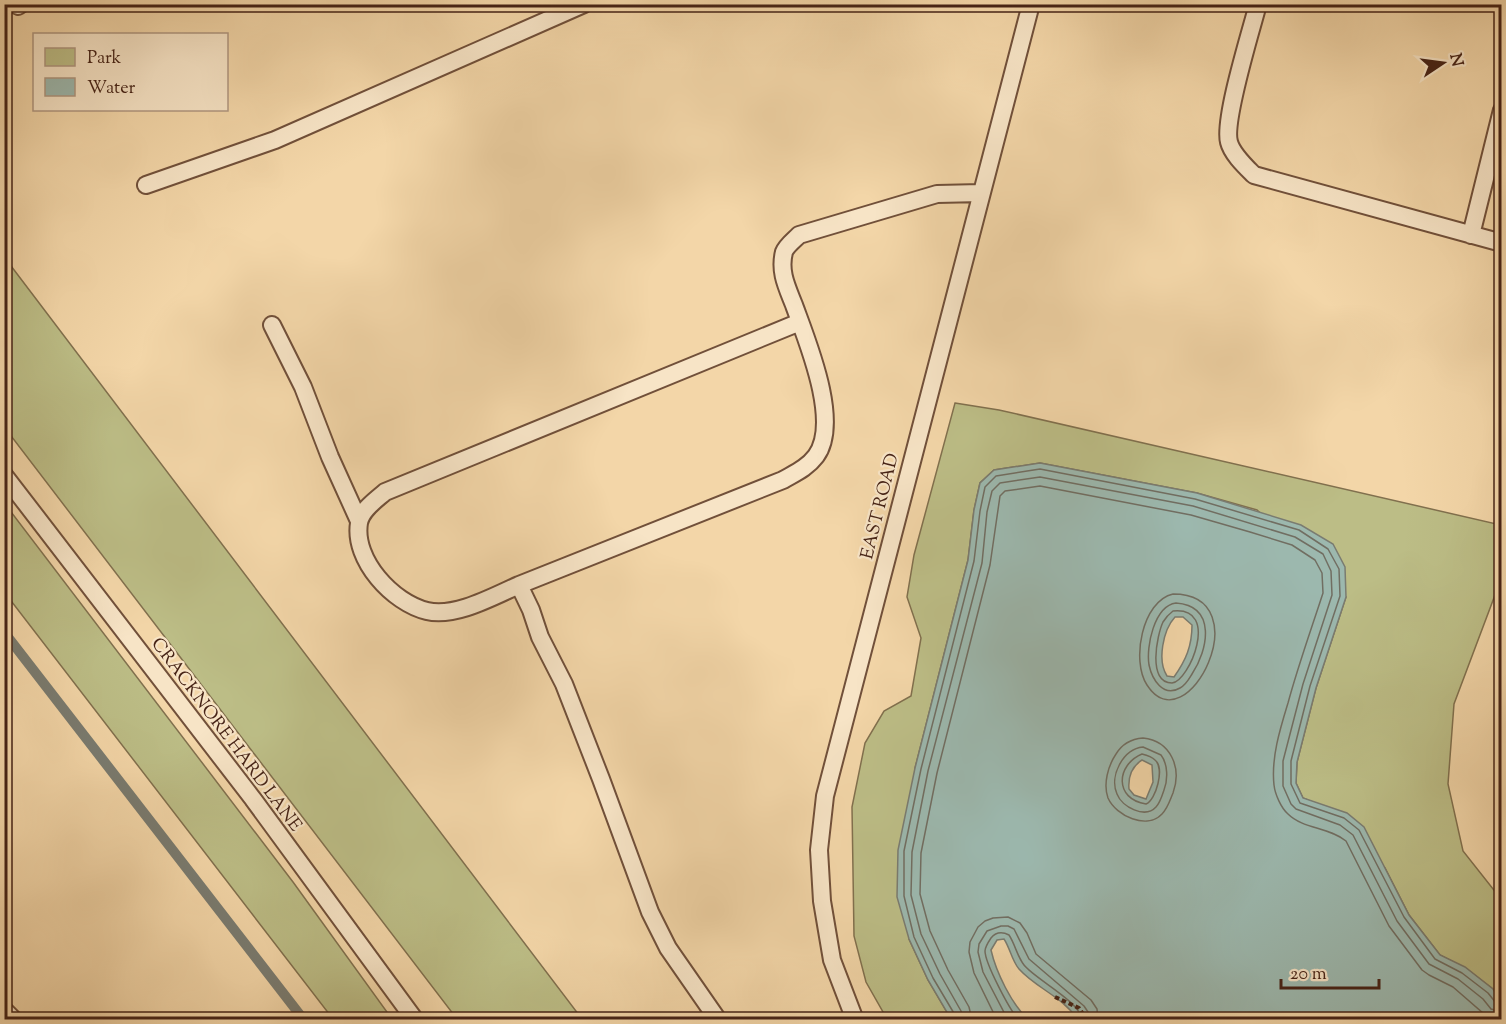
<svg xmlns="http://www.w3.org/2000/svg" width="1506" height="1024" viewBox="0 0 1506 1024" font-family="'Sorts Mill Goudy',serif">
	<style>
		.green { fill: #bcbd86; stroke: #81704e; stroke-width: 1.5 }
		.water { fill: #9cb8ae; stroke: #7a7c71; stroke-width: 1.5; fill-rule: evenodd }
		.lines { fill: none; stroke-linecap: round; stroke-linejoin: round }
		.shore { stroke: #716e62; stroke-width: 1.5 }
		.stream { stroke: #7a7c71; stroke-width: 10 }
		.lane-casing { stroke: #71503a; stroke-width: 20 }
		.path { stroke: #462316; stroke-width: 4; stroke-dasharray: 4.5 3; stroke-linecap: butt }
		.lane { stroke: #f7e4c6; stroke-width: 16 }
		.labels { text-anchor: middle; stroke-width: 4.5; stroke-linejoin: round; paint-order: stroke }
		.street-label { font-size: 18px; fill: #462316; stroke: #f7e4c6 }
	</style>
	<rect width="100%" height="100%" fill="#f3d6a8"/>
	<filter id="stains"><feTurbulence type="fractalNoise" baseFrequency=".00333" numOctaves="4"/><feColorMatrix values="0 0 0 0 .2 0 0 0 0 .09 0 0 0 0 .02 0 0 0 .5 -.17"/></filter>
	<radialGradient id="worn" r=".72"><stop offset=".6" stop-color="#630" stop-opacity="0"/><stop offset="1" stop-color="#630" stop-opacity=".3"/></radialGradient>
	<path class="green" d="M 5,258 L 582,1019 L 457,1019 L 5,428 Z
		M 955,403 L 999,410 L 1501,525 L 1501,579 L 1454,704 L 1448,784 L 1463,851 L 1501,899 L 1501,1002 L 1493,989 L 1465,968 L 1440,955 L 1409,915 L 1385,868 L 1317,804 L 1303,798 L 1296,783 L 1297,762 L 1316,688 L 1346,597 L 1257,510 L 1197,493 L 1040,463 L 994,470 L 980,483 L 974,510 L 968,560 L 915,768 L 909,939 L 928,980 L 951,1019 L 887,1019 L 866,982 L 854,936 L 852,807 L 865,743 L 884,711 L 911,696 L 921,638 L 907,597 L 914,555 Z
		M 5,504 L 293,882 L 392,1019 L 333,1019 L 5,593 Z"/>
	<path class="water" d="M 1040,463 L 1197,493 L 1301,525 L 1333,544 L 1345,567 L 1346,597 L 1316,688 L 1297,762 L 1296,783 L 1303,798 L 1347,813 L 1364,827 L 1409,915 L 1440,955 L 1465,967 L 1493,989 L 1501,1002 L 1501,1019 L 1077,1019 C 1063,997 1036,988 1019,969 C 1012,961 1010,948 1004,939 L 997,940 L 991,950 C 996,972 1012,1005 1028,1019 L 951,1019 L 928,980 L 909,939 L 897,897 L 898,850 L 915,768 L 968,560 L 974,510 L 980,483 L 994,470 ZM 1175,617 L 1183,617 L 1192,625 C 1192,646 1186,660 1174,677 L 1167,676 C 1157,661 1163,630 1175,617 ZM 1142,760 L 1152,765 L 1153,782 L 1146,799 L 1134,795 L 1129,789 C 1128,777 1131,767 1142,760 Z"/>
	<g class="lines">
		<path class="shore" d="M 1173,594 C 1262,594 1187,747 1147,685 C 1131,661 1142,601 1173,594 Z
			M 1176,603 C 1217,606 1208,650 1192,674 C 1189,679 1186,685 1180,688 C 1163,698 1152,679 1149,665 C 1146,647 1154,606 1176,603 Z
			M 1173,611 C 1221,606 1189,682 1172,683 C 1147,683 1157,635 1163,622 C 1166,617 1169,614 1173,611 Z
			M 1143,738 C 1171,741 1182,768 1173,793 C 1170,800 1168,808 1162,814 C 1147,830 1116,816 1108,798 C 1103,784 1108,766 1116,754 C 1122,744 1131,739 1143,738 Z
			M 1143,747 L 1161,755 C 1168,764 1168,780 1164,790 C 1162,796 1160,803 1156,807 C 1145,819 1122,807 1117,794 C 1109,776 1123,749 1143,747 Z
			M 1142,754 C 1146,755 1152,757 1155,760 C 1165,768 1156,800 1146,804 C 1114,799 1116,765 1142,754 Z
			M 955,1020 L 955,1015 L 933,978 L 914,937 L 904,896 L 904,851 L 921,769 L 974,561 L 980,511 L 985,487 L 996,476 L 1040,469 L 1195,499 L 1299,530 L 1328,549 L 1339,569 L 1340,596 L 1310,686 L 1291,761 L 1291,784 L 1300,803 L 1344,818 L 1359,830 L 1404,917 L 1435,959 L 1462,973 L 1488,993 L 1496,1003 L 1502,1004
			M 963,1020 L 961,1011 L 940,974 L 921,934 L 911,895 L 912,852 L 928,771 L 982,563 L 987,512 L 992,491 L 1000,483 L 1040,477 L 1193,506 L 1295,537 L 1323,554 L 1331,571 L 1332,595 L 1303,684 L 1283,761 L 1283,786 L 1291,804 L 1296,809 L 1340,825 L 1353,835 L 1397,921 L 1429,964 L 1458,979 L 1483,999 L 1491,1009 L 1502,1012
			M 972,1020 L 969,1007 L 948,970 L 930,931 L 920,894 L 921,853 L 937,773 L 990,565 L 1000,496 L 1005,491 L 1040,486 L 1191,515 L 1250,532 L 1292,545 L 1315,560 L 1322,573 L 1323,593 C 1311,630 1298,666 1288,703 C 1280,729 1271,758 1274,785 C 1275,794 1281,808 1288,814 C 1303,829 1329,827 1346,841 L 1389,926 L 1422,970 L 1429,975 L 1453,987 L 1491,1020
			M 997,1020 L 974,973 L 969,952 L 970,942 L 978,927 L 985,921 L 993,918 L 1008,917 L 1020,923 L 1027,933 L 1036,954 L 1091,1000 L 1097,1009 L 1098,1020
			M 1008,1020 L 983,972 L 978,952 L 979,944 L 987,931 L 1001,926 L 1008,926 L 1014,929 L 1029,959 L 1084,1006 L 1088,1012 L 1089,1020
			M 1019,1020 C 1010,1011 985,963 985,951 C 985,947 989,941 991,938 C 996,932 1003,932 1009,935 C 1015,944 1017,956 1024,965 C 1036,980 1080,1001 1082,1020"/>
		<path class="stream" d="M 4,632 L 304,1020"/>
		<g class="lane-casing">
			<path id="lane" d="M 1258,4 C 1251,31 1223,120 1229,142 C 1232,154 1245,166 1254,175 L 1502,243
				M 18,6 L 21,4
				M 146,185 L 275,140 L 584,4
				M 1471,235 L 1502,110
				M 272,325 L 303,387 L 330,457 L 359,521
				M 4,475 L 253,799 L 415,1020
				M 519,585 C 494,596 455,618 427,611 C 393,603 353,560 359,523 C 361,510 376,500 385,492 L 800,322
				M 4,1010 L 14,1020
				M 718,1020 L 668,948 L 650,912 L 601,779 L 564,684 L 540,637 L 531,610 L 519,585 L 783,480 C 795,473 807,468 816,456 C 841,422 807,341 794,305 C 787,287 779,272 784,252 C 786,246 794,240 799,235 L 937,194 L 981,193
				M 855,1020 L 832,960 L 822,901 L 819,850 L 825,796 L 1031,4"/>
		</g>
		<path class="path" d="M 1055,997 L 1079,1008 L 1087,1020"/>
		<use href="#lane" class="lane"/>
	</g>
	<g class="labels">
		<g class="street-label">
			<text transform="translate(879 506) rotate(-76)" y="6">EAST ROAD</text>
			<text transform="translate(227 734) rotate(53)" y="6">CRACKNORE HARD LANE</text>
		</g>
	</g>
	<rect width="1506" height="1024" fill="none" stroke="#f3d6a8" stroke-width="24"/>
	<rect x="6" y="6" width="1494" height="1012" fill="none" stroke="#462316" stroke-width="3"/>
	<rect x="12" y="12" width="1482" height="1000" fill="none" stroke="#462316" stroke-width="1.5"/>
	<rect x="33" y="33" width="195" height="78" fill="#f7e4c6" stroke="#b09780" stroke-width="1.5"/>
	<rect x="45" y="48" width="30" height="18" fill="#bcbd86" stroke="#b09780" stroke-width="1.5"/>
	<text x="87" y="63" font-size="18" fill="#462316">Park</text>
	<rect x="45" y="78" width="30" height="18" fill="#9cb8ae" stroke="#b09780" stroke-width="1.5"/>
	<text x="87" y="93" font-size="18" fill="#462316">Water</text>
	<g transform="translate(1443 63) rotate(77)" stroke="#f7e4c6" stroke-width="4.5" paint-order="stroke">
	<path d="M0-4.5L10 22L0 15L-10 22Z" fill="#462316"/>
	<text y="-9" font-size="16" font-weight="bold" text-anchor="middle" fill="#462316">N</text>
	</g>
	<path d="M1281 979v9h98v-9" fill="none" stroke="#462316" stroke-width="3"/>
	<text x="1290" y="979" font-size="18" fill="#462316" stroke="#f7e4c6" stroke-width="4.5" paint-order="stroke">20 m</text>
	<rect width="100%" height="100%" filter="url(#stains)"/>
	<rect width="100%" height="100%" fill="url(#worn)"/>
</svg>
